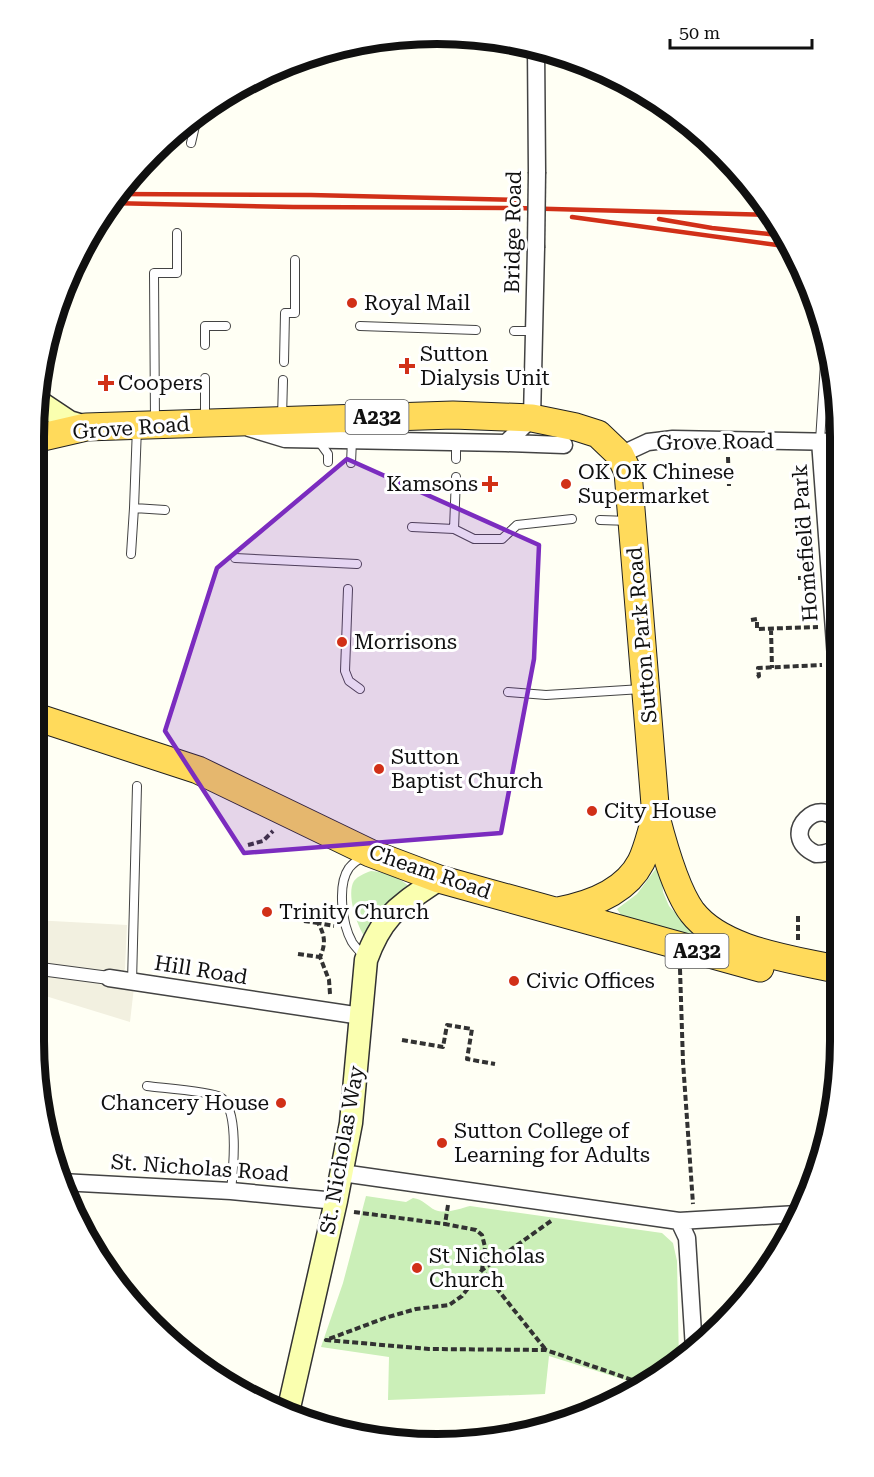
<svg xmlns="http://www.w3.org/2000/svg" width="874" height="1477" viewBox="0 0 874 1477" font-family="'Roboto Serif',serif">
	<style>
		.green { fill: #cbefb8 }
		.plaza { fill: #f2f0e0 }
		.lines { fill: none; stroke-linecap: round; stroke-linejoin: round }
		.service-casing { stroke: #434343; stroke-width: 10 }
		.pedestrian-casing { stroke: #434343; stroke-width: 14 }
		.minor-casing { stroke: #434343; stroke-width: 19 }
		.secondary-casing { stroke: #323232; stroke-width: 25 }
		.trunk-casing { stroke: #212121; stroke-width: 29 }
		.path { stroke: #323232; stroke-width: 4; stroke-dasharray: 6 3; stroke-linecap: butt }
		.service { stroke: #fff; stroke-width: 8 }
		.pedestrian { stroke: #fff; stroke-width: 12 }
		.minor { stroke: #fff; stroke-width: 16 }
		.secondary { stroke: #faffaf; stroke-width: 22 }
		.trunk { stroke: #ffda5b; stroke-width: 27 }
		.rail { stroke: #d13018; stroke-width: 4.5 }
		.minor-bridge-casing { stroke: #434343; stroke-width: 19; stroke-linecap: butt }
		.minor-bridge { stroke: #fff; stroke-width: 16 }
		.marked { fill: #7b2cbf; fill-opacity: 0.2; stroke: #7b2cbf; stroke-width: 4.5; stroke-linejoin: round }
		.poi-dot { fill: #d13018; stroke: #fff; stroke-width: 2 }
		.labels { text-anchor: middle; stroke-width: 6; stroke-linejoin: round; paint-order: stroke }
		.shield { fill: #fff; stroke: #585858; stroke-width: 1.5 }
		.shield-label { font-size: 20px; font-weight: bold; fill: #101010 }
		.street-label { font-size: 21px; fill: #101010; stroke: #fff }
		.poi-label { font-size: 21px; fill: #101010; stroke: #fff; text-anchor: start }
		.rim { fill: none; stroke: #101010; stroke-width: 8 }
	</style>
	<rect width="100%" height="100%" fill="#fffff4"/>
	<path class="green" d="M 657,867 L 661,867 L 663,892 L 669,906 L 699,939 L 625,921 L 617,909 L 637,894 Z
		M 371,871 C 383,872 403,878 410,888 L 365,937 C 357,926 346,894 354,881 C 358,876 365,873 371,871 Z
		M 366,1196 L 406,1202 L 413,1198 C 423,1199 427,1206 435,1210 C 446,1214 459,1209 470,1206 L 662,1233 L 673,1243 L 677,1261 L 679,1363 L 638,1384 L 549,1356 L 545,1394 L 388,1400 L 389,1357 L 321,1347 L 343,1283 Z"/>
	<path class="plaza" d="M 33,920 L 127,925 L 125,969 L 122,972 L 134,987 L 130,1022 L 39,994 L 36,998 L 36,1015 L 33,1014 Z"/>
	<g class="lines">
		<g class="service-casing">
			<path id="service" d="M 191,143 L 198,113
				M 360,326 L 476,330
				M 514,331 L 534,331
				M 205,345 L 205,326 L 226,326
				M 284,362 L 285,313 L 295,313 L 295,260
				M 205,378 L 205,420
				M 282,418 L 283,380
				M 155,422 L 154,273 L 177,273 L 177,233
				M 318,440 L 328,454 L 328,462
				M 820,441 L 827,332
				M 456,442 L 456,459
				M 351,463 L 352,440
				M 134,508 L 137,427
				M 600,520 L 630,521
				M 412,527 L 454,529 L 456,477
				M 454,529 L 474,539 L 502,539 L 517,525 L 572,519
				M 131,554 L 134,508 L 165,510
				M 235,558 L 357,564
				M 348,589 L 345,671 L 349,681 L 360,689
				M 508,692 L 546,695 L 642,689
				M 364,957 C 361,952 355,947 352,942 C 342,924 337,885 349,868 C 353,863 359,859 365,856
				M 132,982 L 137,786
				M 147,1086 C 162,1088 210,1091 220,1097 C 240,1108 233,1172 231,1191"/>
		</g>
		<g class="pedestrian-casing">
			<path id="pedestrian" d="M 33,968 L 109,978"/>
		</g>
		<g class="minor-casing">
			<path id="minor" d="M 536,47 L 537,172
				M 249,428 L 285,439 L 506,443 L 532,418 L 536,248
				M 820,441 L 840,712
				M 506,443 L 564,445
				M 620,455 L 648,442 L 673,439 L 840,442
				M 840,827 C 824,789 774,835 816,854 C 827,854 836,851 840,840
				M 109,978 L 361,1016
				M 838,988 L 840,990
				M 342,1173 L 679,1221 L 798,1214
				M 61,1182 L 231,1191 L 336,1201
				M 679,1221 L 687,1238 L 694,1349"/>
		</g>
		<g class="secondary-casing">
			<path id="secondary" d="M 36,400 L 69,422 L 86,427
				M 288,1412 L 336,1201 L 351,1123 L 366,960 C 383,913 400,906 439,879"/>
		</g>
		<g class="trunk-casing">
			<path id="trunk" d="M 34,439 L 86,427 L 453,415 L 532,418 L 576,427 L 598,434 L 620,455 L 628,472 L 656,817 C 663,844 675,889 692,912 C 723,952 794,959 840,970
				M 33,716 L 198,770 L 370,853 L 439,879 L 760,968
				M 558,911 C 590,905 625,893 641,862 C 648,848 651,831 656,817"/>
		</g>
		<path class="path" d="M 728,457 L 729,486
			M 795,526 L 810,526
			M 798,578 L 815,578
			M 751,620 L 757,619 L 757,629 L 818,627
			M 771,629 L 772,668
			M 757,677 L 759,676 L 758,668 L 822,665
			M 248,845 L 263,841 L 273,831
			M 304,921 L 318,923
			M 798,940 L 798,916
			M 298,954 L 320,957
			M 680,969 L 683,1062 L 693,1204
			M 330,994 L 329,980 L 320,957 C 326,944 325,935 318,923 L 334,926
			M 402,1040 L 443,1047 L 447,1025 L 472,1029 L 467,1059 L 495,1064
			M 448,1205 L 445,1224 L 476,1230 L 482,1235 L 485,1247 L 482,1270 L 546,1350
			M 354,1212 L 445,1224
			M 551,1221 L 482,1270 L 462,1296 L 449,1305 L 416,1309 L 385,1318 L 326,1340 L 429,1349 L 546,1350 L 641,1383"/>
		<use href="#service" class="service"/>
		<use href="#pedestrian" class="pedestrian"/>
		<use href="#minor" class="minor"/>
		<use href="#secondary" class="secondary"/>
		<use href="#trunk" class="trunk"/>
		<path class="rail" d="M 116,194 L 311,195 L 518,200
			M 109,203 L 293,207 L 516,208 L 773,215
			M 572,217 L 792,247
			M 659,219 L 712,228 L 787,236"/>
		<g class="minor-bridge-casing">
			<path id="minor-bridge" d="M 536,248 L 537,172"/>
		</g>
		<use href="#minor-bridge" class="minor-bridge"/>
	</g>
	<path class="marked" d="M 347,459 L 539,545 L 534,659 L 501,833 L 244,853 L 165,731 L 217,568 Z"/>
	<g class="poi-dot">
		<circle cx="352" cy="303" r="6"/>
		<path d="M404 357h6v6h6v6h-6v6h-6v-6h-6v-6h6z"/>
		<path d="M103 374h6v6h6v6h-6v6h-6v-6h-6v-6h6z"/>
		<path d="M487 475h6v6h6v6h-6v6h-6v-6h-6v-6h6z"/>
		<circle cx="566" cy="484" r="6"/>
		<circle cx="342" cy="642" r="6"/>
		<circle cx="379" cy="769" r="6"/>
		<circle cx="592" cy="811" r="6"/>
		<circle cx="267" cy="912" r="6"/>
		<circle cx="514" cy="981" r="6"/>
		<circle cx="281" cy="1103" r="6"/>
		<circle cx="442" cy="1143" r="6"/>
		<circle cx="417" cy="1268" r="6"/>
	</g>
	<g class="labels">
		<g class="shield">
			<rect x="345.5" y="400" width="63" height="34" rx="4.5"/>
			<rect x="665.5" y="934" width="63" height="34" rx="4.5"/>
		</g>
		<g class="shield-label">
			<text x="377" y="424">A232</text>
			<text x="697" y="958">A232</text>
		</g>
		<g class="street-label">
			<text transform="translate(513 232) rotate(-89)" y="7">Bridge Road</text>
			<text transform="translate(131 428) rotate(-4)" y="7">Grove Road</text>
			<text transform="translate(715 442) rotate(-1)" y="7">Grove Road</text>
			<text transform="translate(805 543) rotate(-94)" y="7">Homefield Park</text>
			<text transform="translate(642 635) rotate(-95)" y="7">Sutton Park Road</text>
			<text transform="translate(430 872) rotate(19)" y="7">Cheam Road</text>
			<text transform="translate(201 970) rotate(9)" y="7">Hill Road</text>
			<text transform="translate(342 1150) rotate(-80)" y="7">St. Nicholas Way</text>
			<text transform="translate(200 1168) rotate(4)" y="7">St. Nicholas Road</text>
		</g>
		<g class="poi-label">
			<text x="364" y="310">Royal Mail</text>
			<text x="420" y="361">Sutton<tspan x="420" dy="24">Dialysis Unit</tspan></text>
			<text x="118" y="390">Coopers</text>
			<text x="578" y="479">OK OK Chinese<tspan x="578" dy="24">Supermarket</tspan></text>
			<text x="478" y="491" text-anchor="end">Kamsons</text>
			<text x="354" y="649">Morrisons</text>
			<text x="391" y="764">Sutton<tspan x="391" dy="24">Baptist Church</tspan></text>
			<text x="604" y="818">City House</text>
			<text x="279" y="919">Trinity Church</text>
			<text x="526" y="988">Civic Offices</text>
			<text x="269" y="1110" text-anchor="end">Chancery House</text>
			<text x="454" y="1138">Sutton College of<tspan x="454" dy="24">Learning for Adults</tspan></text>
			<text x="429" y="1263">St Nicholas<tspan x="429" dy="24">Church</tspan></text>
		</g>
	</g>
	<path d="M0 0H874V1477H0ZM437 44H437A393 393 0 0 1 830 437V1041A393 393 0 0 1 437 1434H437A393 393 0 0 1 44 1041V437A393 393 0 0 1 437 44Z" fill="#fff" fill-rule="evenodd"/>
	<path class="rim" d="M437 44H437A393 393 0 0 1 830 437V1041A393 393 0 0 1 437 1434H437A393 393 0 0 1 44 1041V437A393 393 0 0 1 437 44Z"/>
	<path d="M670 39v9h142v-9" fill="none" stroke="#101010" stroke-width="3"/>
	<text x="679" y="39" font-size="18" fill="#101010" stroke="#ffffff" stroke-width="4.5" paint-order="stroke">50 m</text>
</svg>
